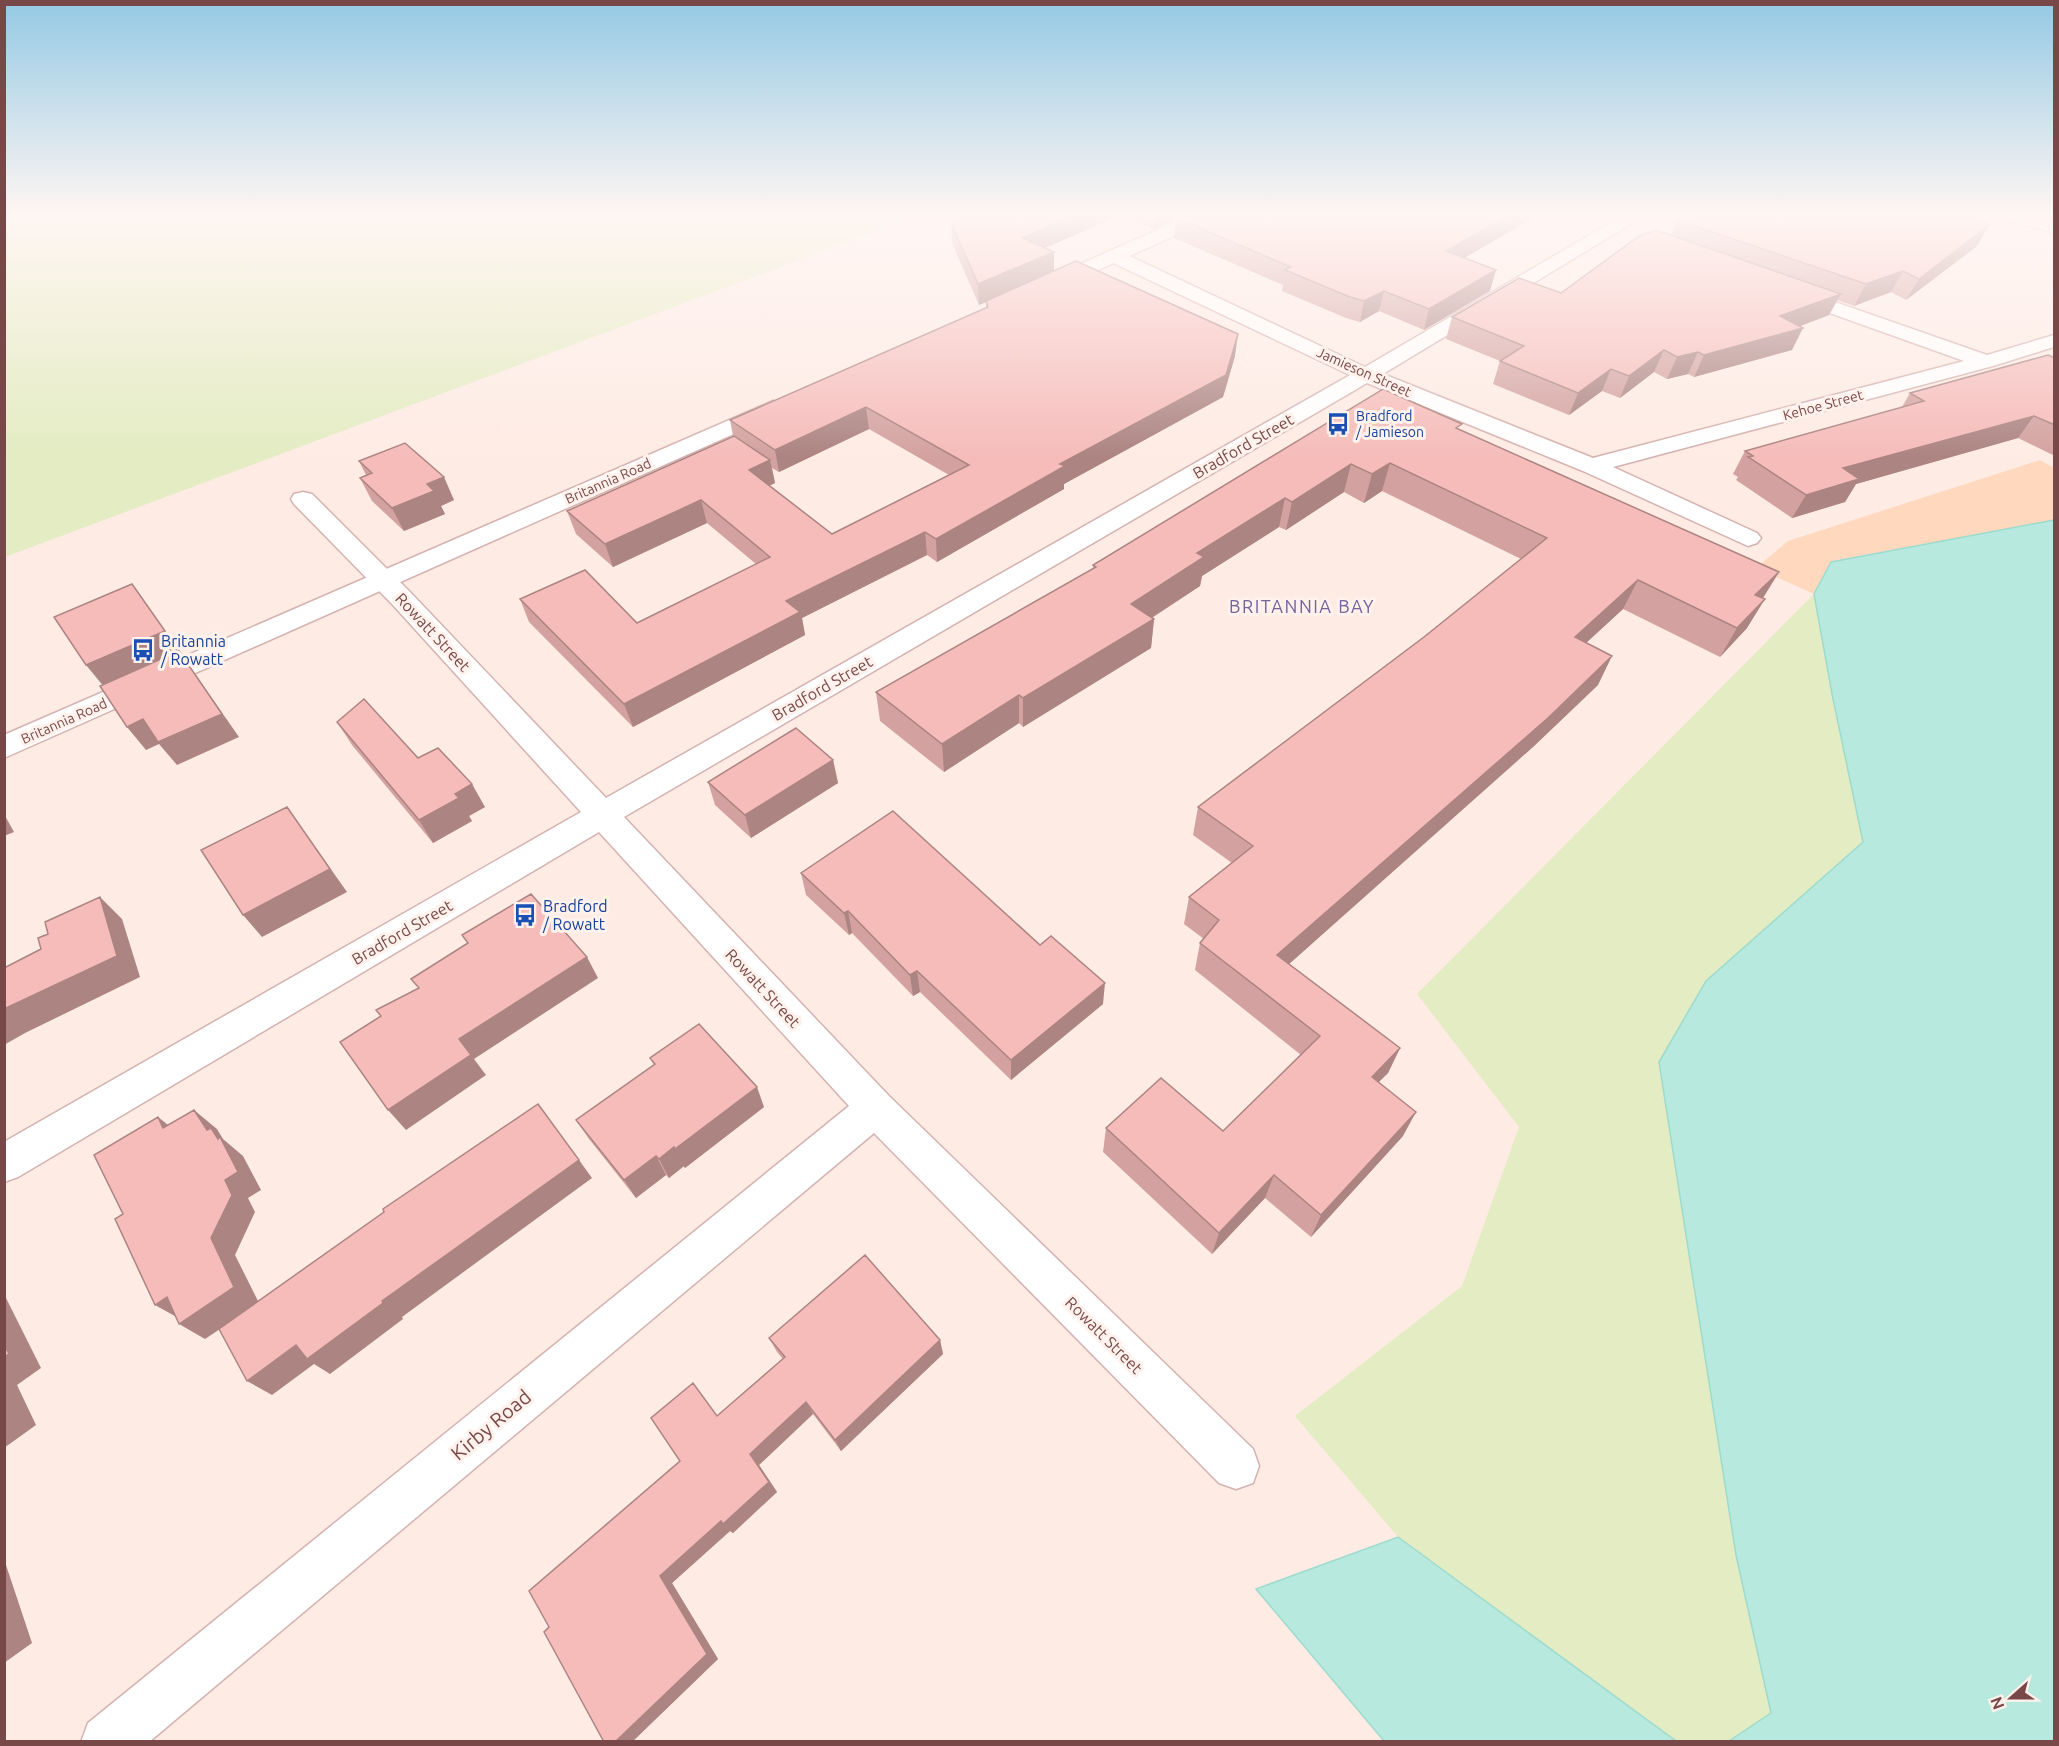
<svg xmlns="http://www.w3.org/2000/svg" width="2059" height="1746" viewBox="0 0 2059 1746" font-family="Ubuntu,sans-serif">
	<style>
		.green { fill: #e3ecc2 }
		.sand { fill: #ffd8bd }
		.water { fill: #b7e9de; stroke: #9ddbce; stroke-width: 1.5 }
		.lines { fill: none; stroke-linecap: round; stroke-linejoin: round }
		.minor-casing { stroke: #d5b2af; stroke-width: 3 }
		.tertiary-casing { stroke: #d5b2af; stroke-width: 3 }
		.minor { fill: #fff; fill-rule: evenodd }
		.tertiary { fill: #fff; fill-rule: evenodd }
		.wall { fill: #d3a2a0; fill-rule: evenodd }
		.shaded-wall { fill: #ac8482 }
		.building { fill: #f5bcba; stroke: #ac8482; stroke-width: 1.5 }
		.labels { text-anchor: middle; stroke-width: 6; stroke-linejoin: round; paint-order: stroke }
		.far-street-label { font-size: 14px; fill: #784848; stroke: #fff1ec }
		.far-transit-label { font-size: 14px; fill: #164399; stroke: #fff1ec; text-anchor: start }
		.street-label { font-size: 16px; fill: #784848; stroke: #fff1ec }
		.transit-label { font-size: 16px; fill: #164399; stroke: #fff1ec; text-anchor: start }
		.neighbourhood-label { font-size: 18px; letter-spacing: 1.5px; fill: #74639c; stroke: #fff1ec }
		.near-street-label { font-size: 20px; fill: #784848; stroke: #fff1ec }
	</style>
	<rect width="100%" height="100%" fill="#feebe4"/>
	<path class="green" d="M 5,213 L 925,213 L 5,557 Z
		M 1814,594 L 1863,842 L 1706,981 L 1659,1062 L 1736,1555 L 1771,1713 L 1729,1741 L 1676,1741 L 1398,1537 L 1295,1416 L 1462,1286 L 1519,1127 L 1417,994 Z"/>
	<path class="sand" d="M 2040,460 L 2054,468 L 2054,520 L 1831,561 L 1814,594 L 1756,568 L 1788,541 Z"/>
	<path class="water" d="M 2054,520 L 2054,1741 L 1729,1741 L 1771,1713 L 1736,1555 L 1659,1062 L 1706,981 L 1863,842 L 1832,694 L 1814,594 L 1831,562 Z
		M 1398,1537 L 1676,1741 L 1384,1741 L 1256,1589 Z"/>
	<g class="lines">
		<g class="minor-casing">
			<path id="minor" d="M 1627,213 L 1649,213 L 1383,374 L 1593,458 L 1964,361 L 1785,297 L 1782,293 L 1785,289 L 1792,287 L 1987,355 L 2054,335 L 2054,347 L 1993,366 L 1613,467 L 1757,533 L 1761,538 L 1757,543 L 1748,546 L 1583,471 L 1367,383 L 624,817 L 889,1096 L 1253,1449 L 1259,1466 L 1253,1483 L 1236,1489 L 1219,1483 L 874,1133 L 149,1742 L 81,1742 L 88,1723 L 849,1106 L 599,832 L 18,1177 L 4,1182 L 4,1142 L 581,812 L 392,604 L 294,504 L 291,499 L 294,494 L 303,492 L 312,494 L 410,592 L 606,798 L 1350,375 L 1107,260 L 1105,256 L 1107,252 L 1121,252 L 1365,367 Z
				M 1995,213 L 2023,213 L 2054,222 L 2054,233 L 1998,217 Z"/>
		</g>
		<g class="tertiary-casing">
			<path id="tertiary" d="M 1195,213 L 1219,213 L 1216,217 L 1054,290 L 1047,292 L 1037,286 L 1040,282 Z
				M 773,401 L 781,403 L 784,408 L 781,413 L 4,758 L 4,735 Z"/>
		</g>
		<use href="#minor" class="minor"/>
		<use href="#tertiary" class="tertiary"/>
	</g>
	<path class="wall" d="M 977,213 L 1542,213 L 1464,258 L 1490,291 L 1424,330 L 1379,311 L 1360,322 L 1346,318 L 1282,291 L 1283,285 L 1174,238 L 1176,219 L 1154,229 L 1120,215 L 1045,248 L 1054,252 L 1054,271 L 1235,356 L 1223,397 L 1064,484 L 1064,489 L 937,562 L 927,555 L 802,618 L 805,635 L 633,727 L 529,622 L 520,599 L 637,623 L 756,564 L 707,523 L 613,567 L 576,534 L 567,511 L 733,436 L 730,420 L 986,308 L 986,302 L 979,305 L 952,243 L 951,223 ZM 869,429 L 949,475 L 832,534 L 769,486 L 775,483 L 772,468 L 779,472 Z
		M 1690,213 L 1972,213 L 1967,216 L 1989,225 L 1977,246 L 1906,300 L 1891,292 L 1854,306 L 1837,300 L 1829,315 L 1800,326 L 1792,350 L 1694,377 L 1688,374 L 1667,379 L 1654,372 L 1620,398 L 1602,391 L 1569,415 L 1493,384 L 1500,361 L 1446,339 L 1452,317 L 1561,293 L 1671,235 L 1677,220 Z
		M 2055,358 L 2055,456 L 2018,438 L 1856,484 L 1845,502 L 1792,518 L 1736,480 L 1738,477 L 1733,474 L 1745,451 L 1902,407 L 1910,393 Z
		M 1383,389 L 1461,430 L 1779,572 L 1763,598 L 1747,628 L 1720,657 L 1623,609 L 1586,643 L 1598,685 L 1534,746 L 1289,964 L 1400,1048 L 1388,1073 L 1378,1082 L 1403,1136 L 1311,1237 L 1265,1198 L 1212,1254 L 1103,1152 L 1106,1128 L 1223,1131 L 1301,1055 L 1195,970 L 1200,943 L 1204,939 L 1184,924 L 1189,897 L 1232,863 L 1193,835 L 1198,807 L 1424,637 L 1521,559 L 1382,491 L 1364,503 L 1344,492 L 1286,530 L 1279,527 L 1202,576 L 1200,586 L 1152,618 L 1154,619 L 1151,648 L 1023,727 L 1019,723 L 944,772 L 880,721 L 876,692 L 1093,569 L 1093,565 Z
		M 359,461 L 454,500 L 441,506 L 445,514 L 404,531 L 372,501 L 360,478 L 366,475 Z
		M 337,722 L 418,758 L 485,807 L 469,816 L 472,821 L 433,843 L 352,745 Z
		M 833,760 L 838,783 L 751,838 L 715,805 L 708,782 Z
		M 801,873 L 1103,1004 L 1011,1080 L 920,992 L 913,996 L 852,933 L 849,935 L 806,895 Z
		M 650,1058 L 764,1107 L 685,1168 L 684,1166 L 669,1178 L 666,1175 L 636,1198 L 589,1139 L 576,1120 L 654,1065 Z
		M 769,1338 L 940,1340 L 943,1354 L 841,1451 L 813,1414 L 759,1465 L 777,1492 L 733,1533 L 730,1531 L 672,1583 L 718,1659 L 632,1742 L 604,1742 L 549,1627 L 680,1461 L 693,1383 L 717,1416 L 783,1359 L 777,1352 Z"/>
	<path class="shaded-wall" d="M 1079,213 L 1120,213 L 1120,215 L 1022,258 L 1022,238 Z
		M 1155,213 L 1189,213 L 1154,229 Z
		M 1513,213 L 1542,213 L 1440,272 L 1446,251 Z
		M 1951,213 L 1972,213 L 1941,230 Z
		M 1989,225 L 1977,246 L 1906,300 L 1919,279 Z
		M 1054,252 L 1054,273 L 979,305 L 978,284 Z
		M 1496,270 L 1490,291 L 1424,330 L 1429,309 Z
		M 1903,271 L 1891,292 L 1854,306 L 1866,284 Z
		M 1384,291 L 1379,311 L 1360,322 L 1364,301 Z
		M 1841,294 L 1829,315 L 1772,337 L 1803,328 L 1792,350 L 1694,377 L 1704,355 L 1780,316 Z
		M 1238,334 L 1235,356 L 1223,397 L 1064,484 L 1064,489 L 937,562 L 936,539 L 1060,464 Z
		M 1664,350 L 1654,372 L 1620,398 L 1629,376 Z
		M 1698,352 L 1688,374 L 1667,379 L 1677,357 Z
		M 1611,369 L 1602,391 L 1569,415 L 1578,393 Z
		M 866,407 L 869,429 L 779,472 L 775,450 Z
		M 2034,416 L 2018,438 L 1856,484 L 1845,502 L 1792,518 L 1806,495 L 1843,468 Z
		M 770,460 L 775,483 L 753,493 L 749,470 Z
		M 1390,463 L 1382,491 L 1364,503 L 1372,474 Z
		M 1351,464 L 1344,492 L 1286,530 L 1292,502 Z
		M 444,477 L 454,500 L 441,506 L 445,514 L 404,531 L 392,508 L 427,484 Z
		M 1285,498 L 1279,527 L 1202,576 L 1200,586 L 1128,633 L 1131,604 L 1197,553 Z
		M 701,500 L 707,523 L 613,567 L 605,544 Z
		M 925,532 L 927,555 L 802,618 L 805,635 L 633,727 L 624,704 L 786,601 Z
		M 1779,572 L 1761,601 L 1755,595 Z
		M 1638,580 L 1623,609 L 1561,666 L 1575,637 Z
		M 132,584 L 149,608 L 239,737 L 177,765 L 159,744 L 146,750 L 127,727 L 143,719 L 222,714 L 105,688 L 86,665 Z
		M 1765,599 L 1747,628 L 1720,657 L 1737,628 Z
		M 1154,619 L 1151,648 L 1023,727 L 1023,698 Z
		M 1612,656 L 1598,685 L 1534,746 L 1269,982 L 1277,955 Z
		M 1019,695 L 1019,723 L 944,772 L 942,744 Z
		M 833,760 L 838,783 L 751,838 L 745,815 Z
		M 472,784 L 485,807 L 469,816 L 472,821 L 433,843 L 419,820 L 455,794 Z
		M 287,807 L 347,892 L 262,937 L 243,915 Z
		M 4,814 L 14,832 L 4,836 Z
		M 100,897 L 122,919 L 140,977 L 25,1033 L 4,1045 L 4,1009 Z
		M 848,911 L 852,933 L 849,935 L 844,913 Z
		M 587,957 L 598,978 L 474,1059 L 486,1075 L 406,1130 L 388,1110 L 459,1039 Z
		M 917,971 L 920,992 L 913,996 L 910,975 Z
		M 1105,983 L 1103,1004 L 1011,1080 L 1011,1060 Z
		M 1400,1048 L 1388,1073 L 1360,1101 L 1372,1077 Z
		M 757,1087 L 764,1107 L 685,1168 L 675,1149 Z
		M 194,1110 L 217,1129 L 223,1139 L 243,1156 L 261,1190 L 248,1198 L 255,1212 L 235,1255 L 259,1303 L 205,1339 L 179,1324 L 211,1238 L 225,1180 L 207,1130 Z
		M 1416,1112 L 1403,1136 L 1311,1237 L 1321,1215 Z
		M 158,1117 L 182,1136 L 163,1128 Z
		M 674,1147 L 684,1166 L 669,1178 L 659,1159 Z
		M 656,1156 L 666,1175 L 636,1198 L 624,1180 Z
		M 579,1160 L 592,1178 L 402,1317 L 403,1319 L 330,1374 L 314,1364 L 272,1395 L 247,1381 L 296,1345 L 382,1301 Z
		M 1274,1175 L 1265,1198 L 1212,1254 L 1219,1233 Z
		M 4,1297 L 6,1298 L 41,1368 L 17,1385 L 36,1425 L 4,1448 Z
		M 167,1297 L 182,1320 L 155,1305 Z
		M 940,1340 L 943,1354 L 841,1451 L 835,1440 Z
		M 806,1402 L 813,1414 L 759,1465 L 777,1492 L 733,1533 L 730,1531 L 672,1583 L 718,1659 L 632,1742 L 615,1742 L 660,1576 L 721,1521 L 750,1454 Z
		M 4,1559 L 32,1643 L 4,1663 Z"/>
	<path class="building" d="M 977,213 L 1079,213 L 1022,238 L 1054,252 L 978,284 L 951,223 Z
		M 1188,213 L 1513,213 L 1446,251 L 1496,270 L 1429,309 L 1384,291 L 1364,301 L 1350,297 L 1285,270 L 1291,267 L 1176,218 Z
		M 1690,213 L 1961,213 L 1989,225 L 1919,279 L 1903,271 L 1866,284 L 1677,220 Z
		M 1656,230 L 1841,294 L 1780,316 L 1803,328 L 1704,355 L 1698,352 L 1677,357 L 1664,350 L 1629,376 L 1611,369 L 1578,393 L 1500,361 L 1524,346 L 1452,317 L 1519,278 L 1561,293 L 1639,236 Z
		M 1076,261 L 1238,334 L 1226,375 L 1060,464 L 1065,466 L 936,539 L 925,532 L 786,601 L 800,612 L 624,704 L 520,599 L 585,570 L 637,623 L 770,557 L 701,500 L 605,544 L 567,511 L 734,436 L 770,460 L 749,470 L 832,534 L 969,465 L 866,407 L 775,450 L 730,420 L 988,307 L 986,301 Z
		M 2048,355 L 2055,358 L 2055,425 L 2034,416 L 1843,468 L 1859,479 L 1806,495 L 1748,457 L 1753,456 L 1745,451 L 1924,401 L 1910,393 Z
		M 1383,389 L 1462,424 L 1456,428 L 1779,572 L 1755,595 L 1765,599 L 1737,628 L 1638,580 L 1575,637 L 1612,656 L 1548,718 L 1277,955 L 1400,1048 L 1372,1077 L 1416,1112 L 1321,1215 L 1274,1175 L 1219,1233 L 1106,1128 L 1161,1078 L 1223,1131 L 1320,1036 L 1200,943 L 1219,920 L 1189,897 L 1253,846 L 1198,807 L 1424,637 L 1547,538 L 1390,463 L 1372,474 L 1351,464 L 1292,502 L 1285,498 L 1197,553 L 1204,557 L 1131,604 L 1154,619 L 1023,698 L 1019,695 L 942,744 L 876,692 L 1096,567 L 1093,565 Z
		M 405,443 L 444,477 L 427,484 L 434,491 L 392,508 L 360,478 L 372,473 L 359,461 Z
		M 132,584 L 165,631 L 86,665 L 54,617 Z
		M 179,651 L 222,714 L 158,742 L 143,719 L 127,727 L 100,686 Z
		M 364,699 L 418,758 L 438,748 L 472,784 L 455,794 L 459,798 L 419,820 L 337,722 Z
		M 796,728 L 833,760 L 745,815 L 708,782 Z
		M 287,807 L 330,869 L 243,915 L 201,850 Z
		M 893,811 L 1040,945 L 1051,936 L 1105,983 L 1011,1060 L 917,971 L 910,975 L 848,911 L 844,913 L 801,873 Z
		M 531,894 L 587,957 L 459,1039 L 471,1055 L 388,1110 L 340,1042 L 381,1016 L 376,1010 L 419,988 L 411,979 L 468,943 L 462,935 Z
		M 100,897 L 117,956 L 4,1009 L 4,968 L 41,949 L 38,938 L 48,934 L 45,922 Z
		M 699,1024 L 757,1087 L 675,1149 L 674,1147 L 659,1159 L 656,1156 L 624,1180 L 576,1120 L 655,1064 L 650,1058 Z
		M 538,1104 L 579,1160 L 382,1301 L 383,1303 L 307,1359 L 296,1345 L 247,1381 L 219,1329 L 384,1212 L 383,1209 Z
		M 194,1110 L 207,1130 L 211,1128 L 218,1139 L 220,1137 L 238,1172 L 225,1180 L 232,1195 L 211,1238 L 234,1287 L 179,1324 L 167,1297 L 155,1305 L 115,1219 L 123,1214 L 94,1155 L 158,1117 L 163,1128 Z
		M 865,1255 L 940,1340 L 835,1440 L 806,1402 L 750,1454 L 769,1482 L 723,1524 L 721,1521 L 660,1576 L 707,1654 L 615,1742 L 604,1742 L 544,1632 L 549,1627 L 529,1591 L 680,1461 L 651,1418 L 693,1383 L 717,1416 L 785,1357 L 769,1338 Z
		M 4,1345 L 9,1354 L 4,1357 Z"/>
	<linearGradient id="sky" x2="0" y2="1"><stop stop-color="#94c9e4"/><stop offset="0.47" stop-color="#fff6f3"/><stop offset="1" stop-color="#fff6f3" stop-opacity="0"/></linearGradient>
	<rect width="2059" height="457" fill="url(#sky)"/>
	<defs>
		<g id="bus-bare" transform="scale(1.8)"><path d="M-5-6H5V4H4V6H2V4H-2V6H-4V4H-5ZM-3.5-4V0h7V-4ZM-3.5 1.2v1.5H-2V1.2ZM2 1.2v1.5H3.5V1.2Z" fill="#1a4fb4" stroke="#fff1ec" stroke-width="2.5" paint-order="stroke"/></g>
	</defs>
	<g fill-rule="evenodd">
		<use href="#bus-bare" x="1338" y="424"/>
		<use href="#bus-bare" x="143" y="650"/>
		<use href="#bus-bare" x="525" y="915"/>
	</g>
	<g class="labels">
		<g class="far-street-label">
			<text transform="translate(1364 372) rotate(24)" y="5">Jamieson Street</text>
			<text transform="translate(1823 405) rotate(-15)" y="5">Kehoe Street</text>
			<text transform="translate(608 481) rotate(-24)" y="5">Britannia Road</text>
			<text transform="translate(64 721) rotate(-24)" y="5">Britannia Road</text>
		</g>
		<g class="far-transit-label">
			<text x="1356" y="421">Bradford<tspan x="1356" dy="16">/ Jamieson</tspan></text>
		</g>
		<g class="street-label">
			<text transform="translate(1243 446) rotate(-30)" y="6">Bradford Street</text>
			<text transform="translate(433 632) rotate(47)" y="6">Rowatt Street</text>
			<text transform="translate(822 688) rotate(-30)" y="6">Bradford Street</text>
			<text transform="translate(402 932) rotate(-30)" y="6">Bradford Street</text>
			<text transform="translate(763 988) rotate(47)" y="6">Rowatt Street</text>
			<text transform="translate(1104 1335) rotate(45)" y="6">Rowatt Street</text>
		</g>
		<g class="transit-label">
			<text x="161" y="647">Britannia<tspan x="161" dy="18">/ Rowatt</tspan></text>
			<text x="543" y="912">Bradford<tspan x="543" dy="18">/ Rowatt</tspan></text>
		</g>
		<g class="neighbourhood-label">
			<text x="1302" y="613">BRITANNIA BAY</text>
		</g>
		<g class="near-street-label">
			<text transform="translate(491 1425) rotate(-40)" y="7">Kirby Road</text>
		</g>
	</g>
	<rect width="2059" height="1746" fill="none" stroke="#784848" stroke-width="12"/>
	<g transform="translate(2011 1698) rotate(249)" stroke="#fff1ec" stroke-width="4.5" paint-order="stroke">
	<path d="M0-4.5L10 22L0 15L-10 22Z" fill="#784848"/>
	<text y="-9" font-size="16" font-weight="bold" text-anchor="middle" fill="#784848">N</text>
	</g>
</svg>
